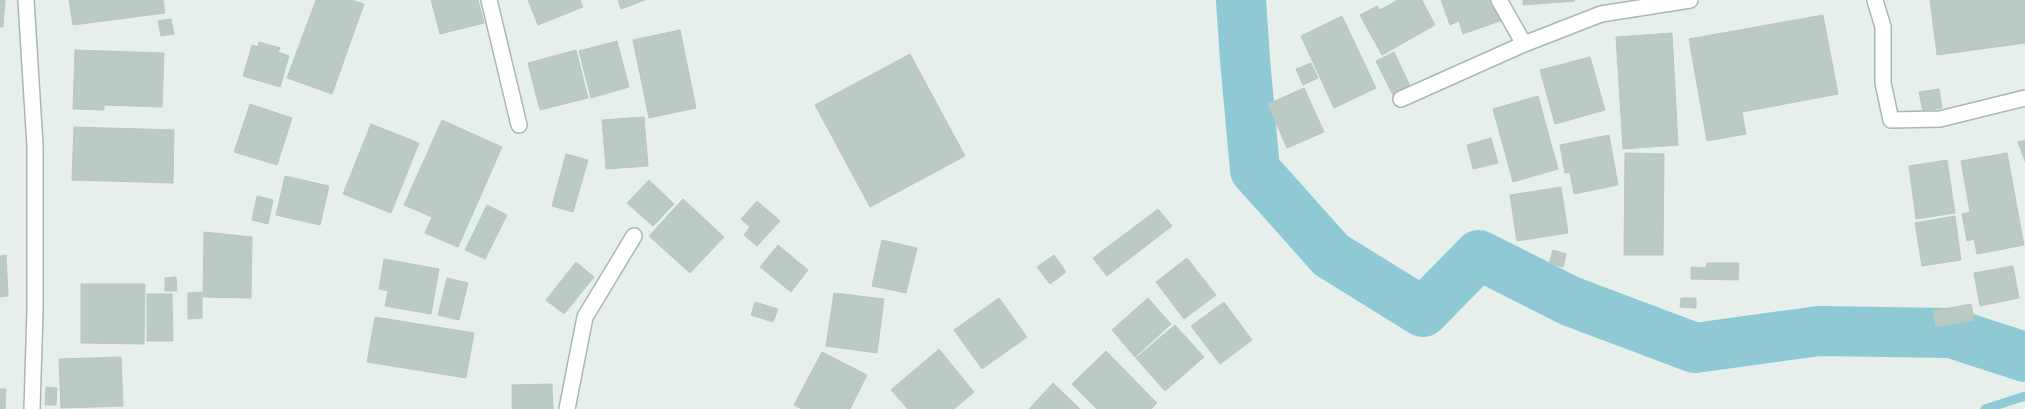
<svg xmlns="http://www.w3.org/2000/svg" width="2025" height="409" viewBox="0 0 2025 409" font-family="'Nunito Sans',sans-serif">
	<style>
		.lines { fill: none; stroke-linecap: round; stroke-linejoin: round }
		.stream { stroke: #8ec9d4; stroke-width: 9 }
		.river { stroke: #8ec9d4; stroke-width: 50 }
		.building { fill: #bbcac4; stroke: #b8c9c2 }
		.minor-casing { stroke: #a8b8b2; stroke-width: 18 }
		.minor { stroke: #fff; stroke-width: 15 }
	</style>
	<rect width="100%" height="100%" fill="#e6efeb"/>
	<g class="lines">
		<path class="stream" d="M 1985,409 L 2025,396"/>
		<path class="river" d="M 1241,0 L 1245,60 L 1255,170 L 1331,255 L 1423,312 L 1479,255 L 1570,301 L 1695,348 L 1819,331 L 1951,333 L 2025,357"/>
	</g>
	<path class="building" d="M 0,0 L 5,0 L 3,27 L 0,27 Z
		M 69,0 L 163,0 L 165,13 L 73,25 Z
		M 316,0 L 351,0 L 364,4 L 332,94 L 287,78 Z
		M 431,0 L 478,0 L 484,23 L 440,34 Z
		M 528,0 L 580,0 L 583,7 L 538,25 Z
		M 618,0 L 645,0 L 621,9 Z
		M 1398,0 L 1422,0 L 1435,25 L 1382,55 L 1360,15 L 1377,6 L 1380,10 Z
		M 1441,0 L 1495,0 L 1503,20 L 1463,34 L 1459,21 L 1450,25 Z
		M 1523,0 L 1574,0 L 1574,1 L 1523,5 Z
		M 1930,0 L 2025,0 L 2025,43 L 1937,55 Z
		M 1823,15 L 1838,94 L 1742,112 L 1746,134 L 1707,141 L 1689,39 Z
		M 1342,16 L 1376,88 L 1334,108 L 1301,36 Z
		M 171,19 L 174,34 L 161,36 L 158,21 Z
		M 680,30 L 696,108 L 649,118 L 633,40 Z
		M 1672,33 L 1678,145 L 1623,149 L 1616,37 Z
		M 617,41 L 629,87 L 591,98 L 579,51 Z
		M 259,42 L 280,48 L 278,52 L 289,56 L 280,87 L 243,76 L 252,45 L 258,47 Z
		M 75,50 L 164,53 L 162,107 L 104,105 L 104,110 L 73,109 Z
		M 576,50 L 588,98 L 540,110 L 528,63 Z
		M 1394,52 L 1411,88 L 1394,97 L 1376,61 Z
		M 910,54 L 965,156 L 870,207 L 815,105 Z
		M 1590,57 L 1605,110 L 1555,124 L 1540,70 Z
		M 1311,63 L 1318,78 L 1303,85 L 1296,69 Z
		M 1304,88 L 1324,132 L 1287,148 L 1268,104 Z
		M 1939,89 L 1942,108 L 1923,111 L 1919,92 Z
		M 1538,96 L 1558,169 L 1513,182 L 1493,109 Z
		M 250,104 L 292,118 L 277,165 L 234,152 Z
		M 644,117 L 648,166 L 606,169 L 602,120 Z
		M 442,120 L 502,147 L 458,247 L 425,233 L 432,217 L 404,205 Z
		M 371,124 L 419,143 L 391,213 L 343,194 Z
		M 74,127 L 174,130 L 173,183 L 72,180 Z
		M 1609,135 L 1618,185 L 1574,194 L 1570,172 L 1565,173 L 1560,145 Z
		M 1491,138 L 1498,163 L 1473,169 L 1467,145 Z
		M 2025,140 L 2025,161 L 2018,142 Z
		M 1625,153 L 1664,154 L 1663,255 L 1624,255 Z
		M 2007,153 L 2024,245 L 1977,254 L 1974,239 L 1967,241 L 1962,214 L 1970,212 L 1961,161 Z
		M 566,154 L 588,160 L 573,212 L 552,206 Z
		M 1947,160 L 1955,213 L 1916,219 L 1909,166 Z
		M 285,176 L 329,186 L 320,225 L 276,215 Z
		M 649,180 L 674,204 L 653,226 L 627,203 Z
		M 1561,187 L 1568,233 L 1517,241 L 1510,195 Z
		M 257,196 L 273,200 L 268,224 L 252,220 Z
		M 683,199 L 724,237 L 690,273 L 649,236 Z
		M 757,201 L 780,221 L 757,246 L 744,235 L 750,227 L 741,219 Z
		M 487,205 L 507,215 L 485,259 L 465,250 Z
		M 1158,209 L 1172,226 L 1107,276 L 1093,258 Z
		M 1955,216 L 1961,260 L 1922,266 L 1915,223 Z
		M 204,232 L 252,237 L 251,298 L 203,297 Z
		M 882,240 L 917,248 L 906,293 L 872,286 Z
		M 778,245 L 808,270 L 791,292 L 760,267 Z
		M 1553,250 L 1566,254 L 1563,267 L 1549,263 Z
		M 6,255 L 8,296 L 0,297 L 0,256 Z
		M 1054,255 L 1066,272 L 1050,284 L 1037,267 Z
		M 1187,258 L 1216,295 L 1184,319 L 1156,282 Z
		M 384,259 L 439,269 L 431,314 L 385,306 L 388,291 L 379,289 Z
		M 576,262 L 594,277 L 564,314 L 546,300 Z
		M 1707,263 L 1739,263 L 1738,280 L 1691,279 L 1691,267 L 1706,268 Z
		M 2013,266 L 2019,298 L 1980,306 L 1974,273 Z
		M 176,277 L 177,291 L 165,291 L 165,278 Z
		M 447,278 L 468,283 L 459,320 L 438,315 Z
		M 81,284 L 145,284 L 144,344 L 81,343 Z
		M 202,292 L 202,318 L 188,319 L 188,293 Z
		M 834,293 L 884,299 L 877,353 L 826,346 Z
		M 147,294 L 172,294 L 173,341 L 147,341 Z
		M 999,298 L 1027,337 L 982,369 L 954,330 Z
		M 1148,298 L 1171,324 L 1135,357 L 1112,330 Z
		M 1681,298 L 1696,298 L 1696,308 L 1680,307 Z
		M 755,302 L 778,309 L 773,322 L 751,315 Z
		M 1224,302 L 1252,340 L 1220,364 L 1191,326 Z
		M 1971,304 L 1974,320 L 1936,327 L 1933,311 Z
		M 375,317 L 474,333 L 466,378 L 367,362 Z
		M 1175,325 L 1204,357 L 1165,391 L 1136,358 Z
		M 939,349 L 974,392 L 954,409 L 908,409 L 891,390 Z
		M 1106,351 L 1157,403 L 1151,409 L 1097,409 L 1072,384 Z
		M 822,352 L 867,375 L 850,409 L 802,409 L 794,405 Z
		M 121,357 L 123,406 L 61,408 L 59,359 Z
		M 1053,383 L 1080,409 L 1029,409 Z
		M 552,384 L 553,409 L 512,409 L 512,385 Z
		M 46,387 L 57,388 L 56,405 L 45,405 Z
		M 0,389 L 6,389 L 5,409 L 0,409 Z"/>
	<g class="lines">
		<g class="minor-casing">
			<path id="minor" d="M 26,0 L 35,146 L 35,311 L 32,409
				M 489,0 L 519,125
				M 1499,0 L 1524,44
				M 1875,0 L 1883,27 L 1883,83 L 1891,120 L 1940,119 L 2025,98
				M 1401,99 L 1524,44 L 1601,14 L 1690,0
				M 567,409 L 585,317 L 634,236"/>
		</g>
		<use href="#minor" class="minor"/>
	</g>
</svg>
